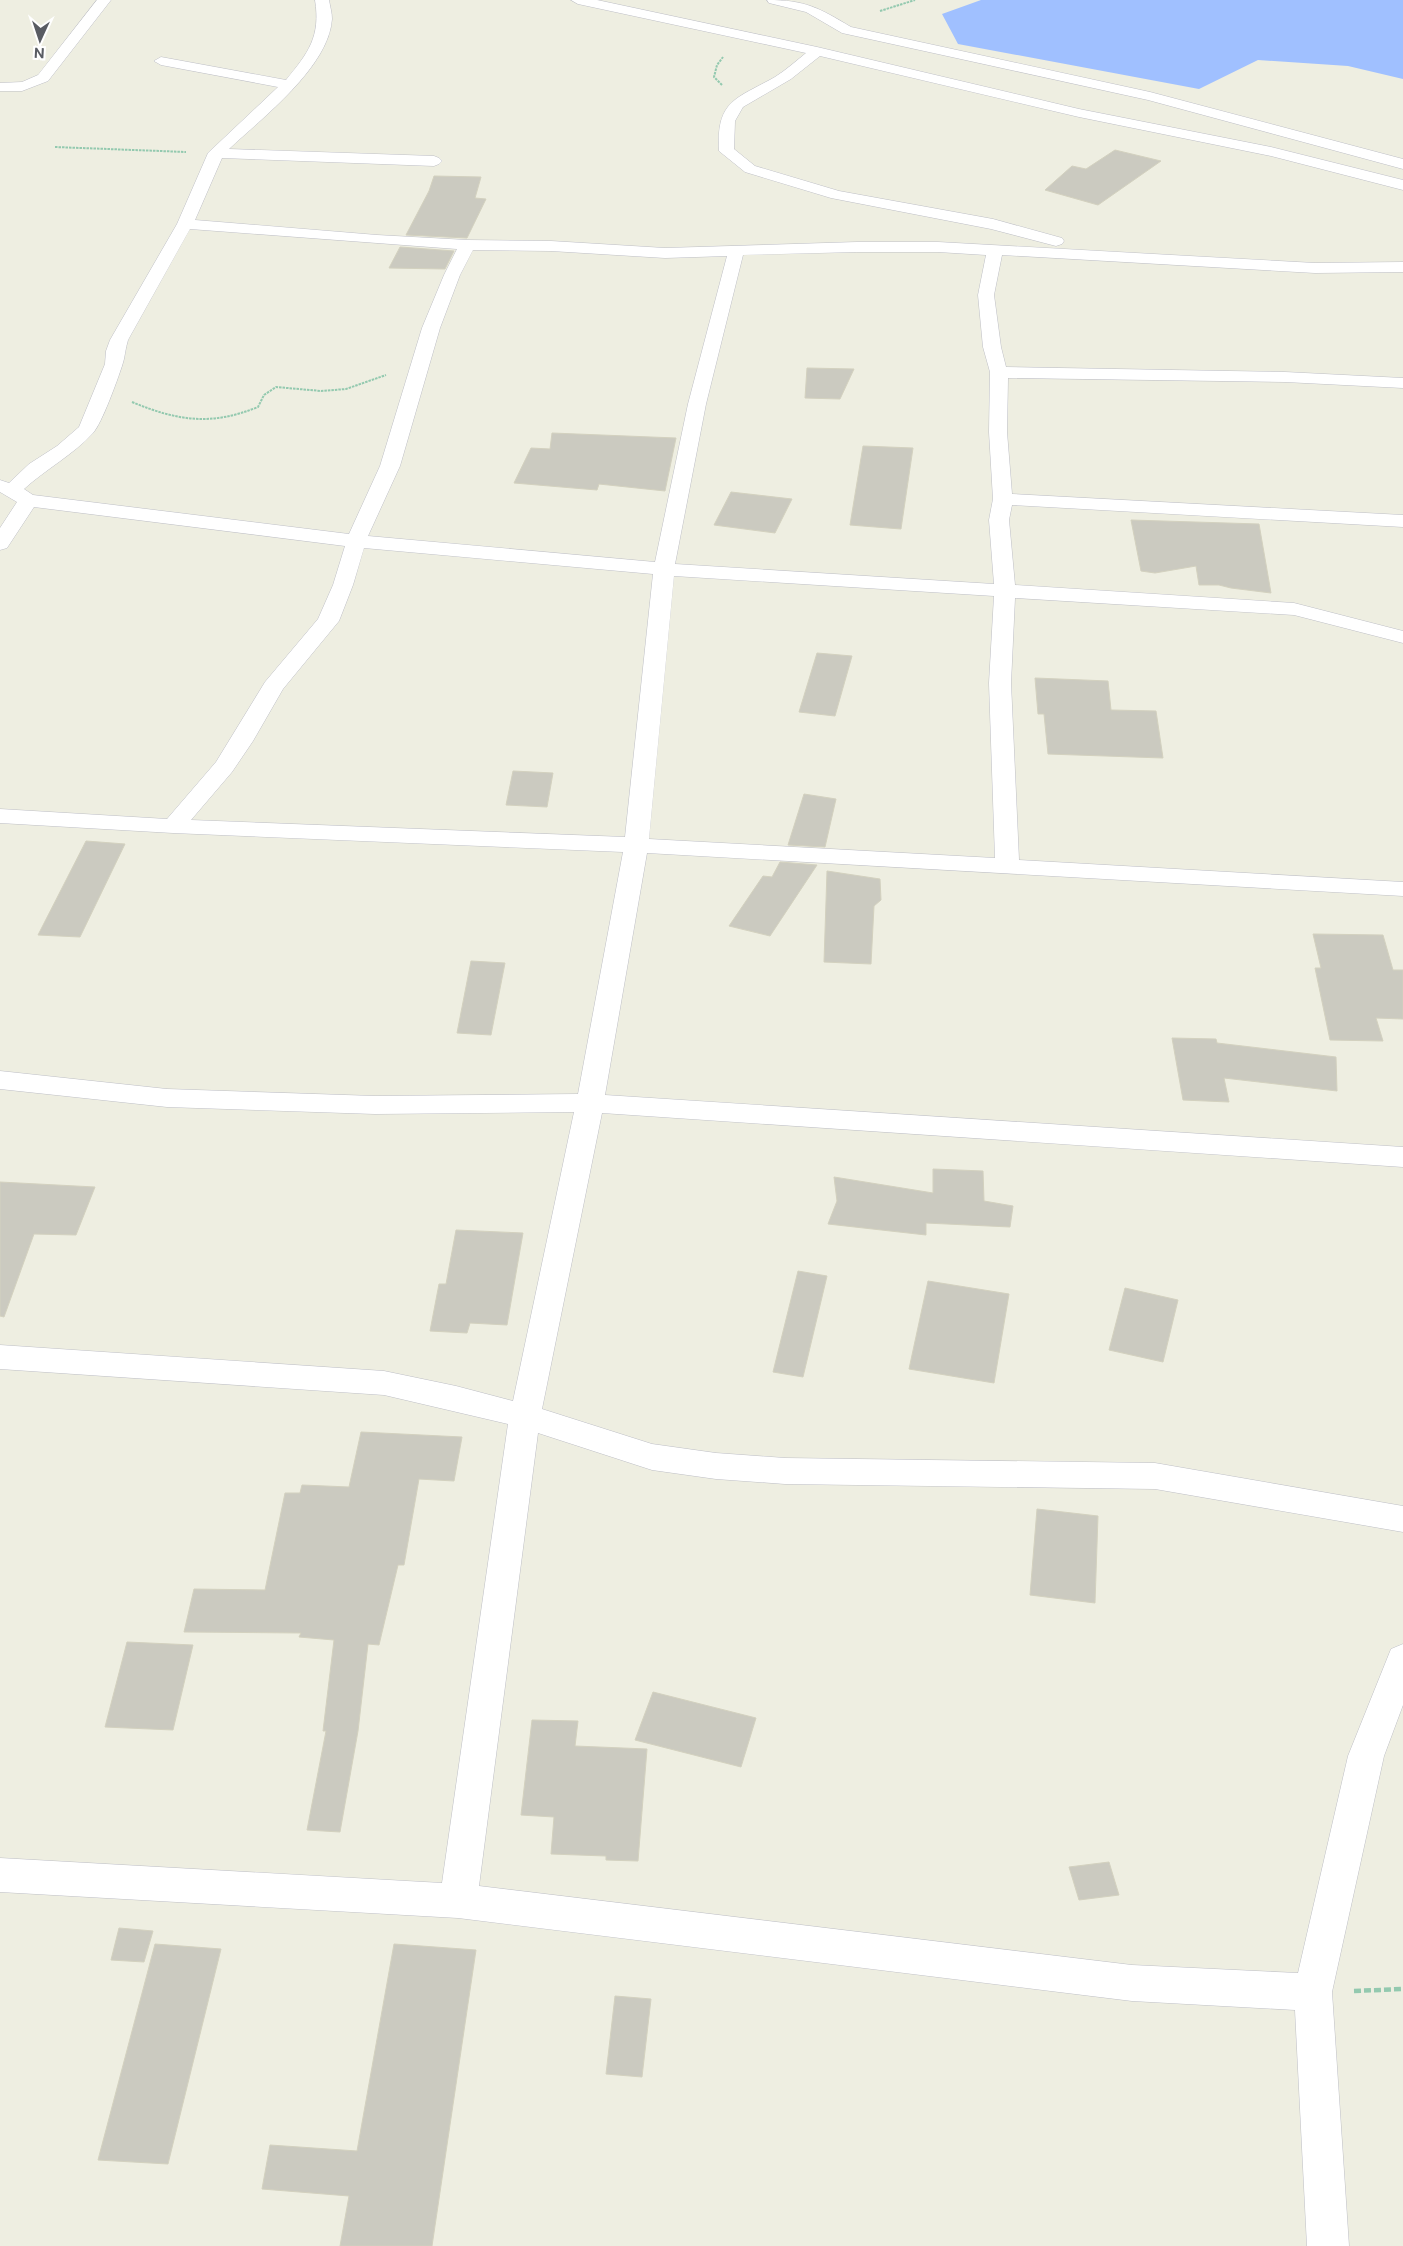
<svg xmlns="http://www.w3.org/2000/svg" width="1403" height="2246" viewBox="0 0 1403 2246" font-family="'Public Sans',sans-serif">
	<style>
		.water { fill: #a0c0ff }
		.building { fill: #cbcac0; stroke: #d3d1bf }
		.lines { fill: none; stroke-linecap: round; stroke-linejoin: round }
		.street-casing { stroke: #bebfc6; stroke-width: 1 }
		.path-far1 { stroke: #93c9af; stroke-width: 2; stroke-dasharray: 2.5 1; stroke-linecap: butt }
		.path { stroke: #93c9af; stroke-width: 4.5; stroke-dasharray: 7 3; stroke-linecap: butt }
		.street { fill: #fff; fill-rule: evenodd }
	</style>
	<rect width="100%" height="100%" fill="#eeeee1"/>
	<path class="water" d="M 981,0 L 1403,0 L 1403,79 L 1348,66 L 1258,60 L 1199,89 L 958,44 L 942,14 Z"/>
	<path class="building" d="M 1115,150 L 1161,161 L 1098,205 L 1045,190 L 1072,166 L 1086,169 Z
		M 434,176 L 481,177 L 475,198 L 486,199 L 467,238 L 406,235 L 429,191 Z
		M 400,247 L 454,251 L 445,269 L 389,268 Z
		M 807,368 L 854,369 L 840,399 L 805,398 Z
		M 552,433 L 676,438 L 665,491 L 599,484 L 597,490 L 514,483 L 531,448 L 550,449 Z
		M 863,446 L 913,448 L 901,529 L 850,525 Z
		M 731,492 L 792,499 L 775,533 L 714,525 Z
		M 1131,520 L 1259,524 L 1271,593 L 1231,588 L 1219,585 L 1199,585 L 1196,566 L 1155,573 L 1141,571 Z
		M 817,653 L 852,656 L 835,716 L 799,712 Z
		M 1035,678 L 1108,681 L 1111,710 L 1156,711 L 1163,758 L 1048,754 L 1044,714 L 1038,714 Z
		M 513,771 L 553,773 L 547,807 L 506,805 Z
		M 804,794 L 836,799 L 825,847 L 788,845 Z
		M 86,841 L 125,844 L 80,937 L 38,935 Z
		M 780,862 L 817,865 L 770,936 L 729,926 L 763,876 L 772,877 Z
		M 827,871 L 880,879 L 881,900 L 874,906 L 871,964 L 824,962 Z
		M 1313,934 L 1383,935 L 1393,970 L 1403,970 L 1403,1019 L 1376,1018 L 1383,1041 L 1330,1040 L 1315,968 L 1321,968 Z
		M 471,961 L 505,963 L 491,1035 L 457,1033 Z
		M 1172,1038 L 1216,1039 L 1217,1043 L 1336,1057 L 1337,1091 L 1224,1078 L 1229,1102 L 1183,1100 Z
		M 933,1169 L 983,1171 L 984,1201 L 1013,1206 L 1010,1227 L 926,1223 L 926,1235 L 828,1224 L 837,1201 L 834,1177 L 933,1193 Z
		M 0,1182 L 95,1187 L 76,1235 L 34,1234 L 4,1317 L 0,1316 Z
		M 456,1230 L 523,1233 L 507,1325 L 470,1323 L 467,1333 L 430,1331 L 439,1284 L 446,1284 Z
		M 798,1271 L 827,1276 L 803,1377 L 773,1372 Z
		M 928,1281 L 1009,1294 L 994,1383 L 909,1369 Z
		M 1125,1288 L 1178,1300 L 1163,1362 L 1109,1350 Z
		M 361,1432 L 462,1437 L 454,1481 L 419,1479 L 404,1565 L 398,1565 L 379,1645 L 368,1644 L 358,1731 L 340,1832 L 307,1830 L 326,1731 L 323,1731 L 334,1640 L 299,1637 L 301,1633 L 184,1632 L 194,1589 L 265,1590 L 285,1493 L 300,1493 L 302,1485 L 349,1487 Z
		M 1037,1509 L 1098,1516 L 1095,1603 L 1030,1595 Z
		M 127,1642 L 193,1645 L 173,1730 L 105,1727 Z
		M 653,1692 L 756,1718 L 741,1767 L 635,1740 Z
		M 532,1720 L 578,1721 L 575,1746 L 647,1749 L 638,1861 L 606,1860 L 606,1856 L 551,1854 L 554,1817 L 521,1815 Z
		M 1109,1862 L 1119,1895 L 1079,1900 L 1069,1867 Z
		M 119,1928 L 153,1931 L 144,1962 L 111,1960 Z
		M 155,1944 L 221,1949 L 168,2164 L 98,2160 Z
		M 394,1944 L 476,1950 L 432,2246 L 340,2246 L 349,2196 L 262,2189 L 270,2145 L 357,2151 Z
		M 615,1996 L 651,1999 L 642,2077 L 606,2074 Z"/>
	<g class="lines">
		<g class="street-casing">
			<path id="street" d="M 97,0 L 111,0 L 48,81 L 22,91 L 0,91 L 0,83 L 22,82 L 38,75 Z
				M 315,0 L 329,0 C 330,6 332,13 332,19 C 329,67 262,118 229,149 L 434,156 L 439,158 L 442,161 L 439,164 L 434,166 L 222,158 L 195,220 L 377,235 L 467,240 L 551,241 L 665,248 L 857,242 L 938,242 L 1315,263 L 1403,262 L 1403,272 L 1315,273 L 1002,255 L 994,295 L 1001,347 L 1006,367 L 1285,372 L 1403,378 L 1403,388 L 1285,382 L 1008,378 L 1007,432 L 1012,494 L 1403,515 L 1403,527 L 1012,505 L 1009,520 L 1015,585 L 1294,603 L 1403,631 L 1403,643 L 1294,615 L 1015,598 L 1011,683 L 1019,860 L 1403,882 L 1403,896 L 647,853 L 605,1095 L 1403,1147 L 1403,1167 L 602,1113 L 542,1409 L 652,1444 L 716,1453 L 785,1458 L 1155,1463 L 1403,1506 L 1403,1532 L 1155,1489 L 785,1484 L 716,1479 L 652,1470 L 538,1433 L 479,1886 L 1132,1965 L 1298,1973 L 1348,1756 L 1391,1649 L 1403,1644 L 1403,1705 L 1384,1756 L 1332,1992 L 1349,2246 L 1307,2246 L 1295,2010 L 1132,2001 L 458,1918 L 0,1892 L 0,1858 L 442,1883 L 508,1424 L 384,1395 L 0,1369 L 0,1345 L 384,1371 L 456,1386 L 513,1401 L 574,1112 L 375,1114 L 167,1107 L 0,1089 L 0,1071 L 167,1089 L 375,1096 L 578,1094 L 623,852 L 173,833 L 0,823 L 0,809 L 167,819 L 216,762 L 265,682 L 318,619 L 333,585 L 345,546 L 34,507 L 7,548 L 0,550 L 0,528 L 17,502 L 0,492 L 0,480 L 9,483 L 29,464 L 57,446 L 79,427 L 105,364 L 106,351 L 110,340 L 177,224 L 208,153 L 278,87 L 161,65 L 154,61 L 161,57 L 286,80 C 308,53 321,37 315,0 ZM 190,229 L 457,249 L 444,275 L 422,328 L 380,466 L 349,534 L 33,495 L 24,489 C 46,469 73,455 93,433 C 102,423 117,381 122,366 C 125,358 125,349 128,340 ZM 473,250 L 551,251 L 665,258 L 727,256 L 688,404 L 655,562 L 368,536 L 400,466 L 440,328 L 460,275 ZM 857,252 L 938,252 L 986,255 L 978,295 L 983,347 L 990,372 L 989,432 L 993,499 L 989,520 L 994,584 L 675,564 L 706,404 L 743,255 ZM 364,548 L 653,574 L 625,837 L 191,820 L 232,772 L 253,741 L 283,689 L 339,621 L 353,585 ZM 674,576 L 994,596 L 989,683 L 995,858 L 649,839 Z
				M 571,0 L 597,0 L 817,47 L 1079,109 L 1271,147 L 1403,180 L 1403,190 L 1271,156 L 1079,117 L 820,56 L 791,79 L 743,107 L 735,121 L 734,149 L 755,166 L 839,191 L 993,219 L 1062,238 L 1064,241 L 1062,244 L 1056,246 L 991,229 L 831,198 L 745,172 L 719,151 C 716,100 736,99 775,77 C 786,70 796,61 806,53 L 578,4 Z
				M 767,0 C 806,0 819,8 851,27 L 1150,92 L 1403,159 L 1403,169 L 1148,100 L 842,33 L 806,12 L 769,3 Z"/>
		</g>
		<path class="path-far1" d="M 880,11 L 915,0
			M 722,85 L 714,77 L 717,65 L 723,57
			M 55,147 L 186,152
			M 132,402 C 178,421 211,426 258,407 L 264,395 L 276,387 L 321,391 L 346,389 L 386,375"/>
		<path class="path" d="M 1354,1991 L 1403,1989"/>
		<use href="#street" class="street"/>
	</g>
	<g transform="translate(40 40) rotate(183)" stroke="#ffffff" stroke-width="4" paint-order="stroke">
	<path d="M0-4L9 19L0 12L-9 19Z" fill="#595c63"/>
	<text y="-8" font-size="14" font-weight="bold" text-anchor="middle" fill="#595c63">N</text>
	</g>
</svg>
